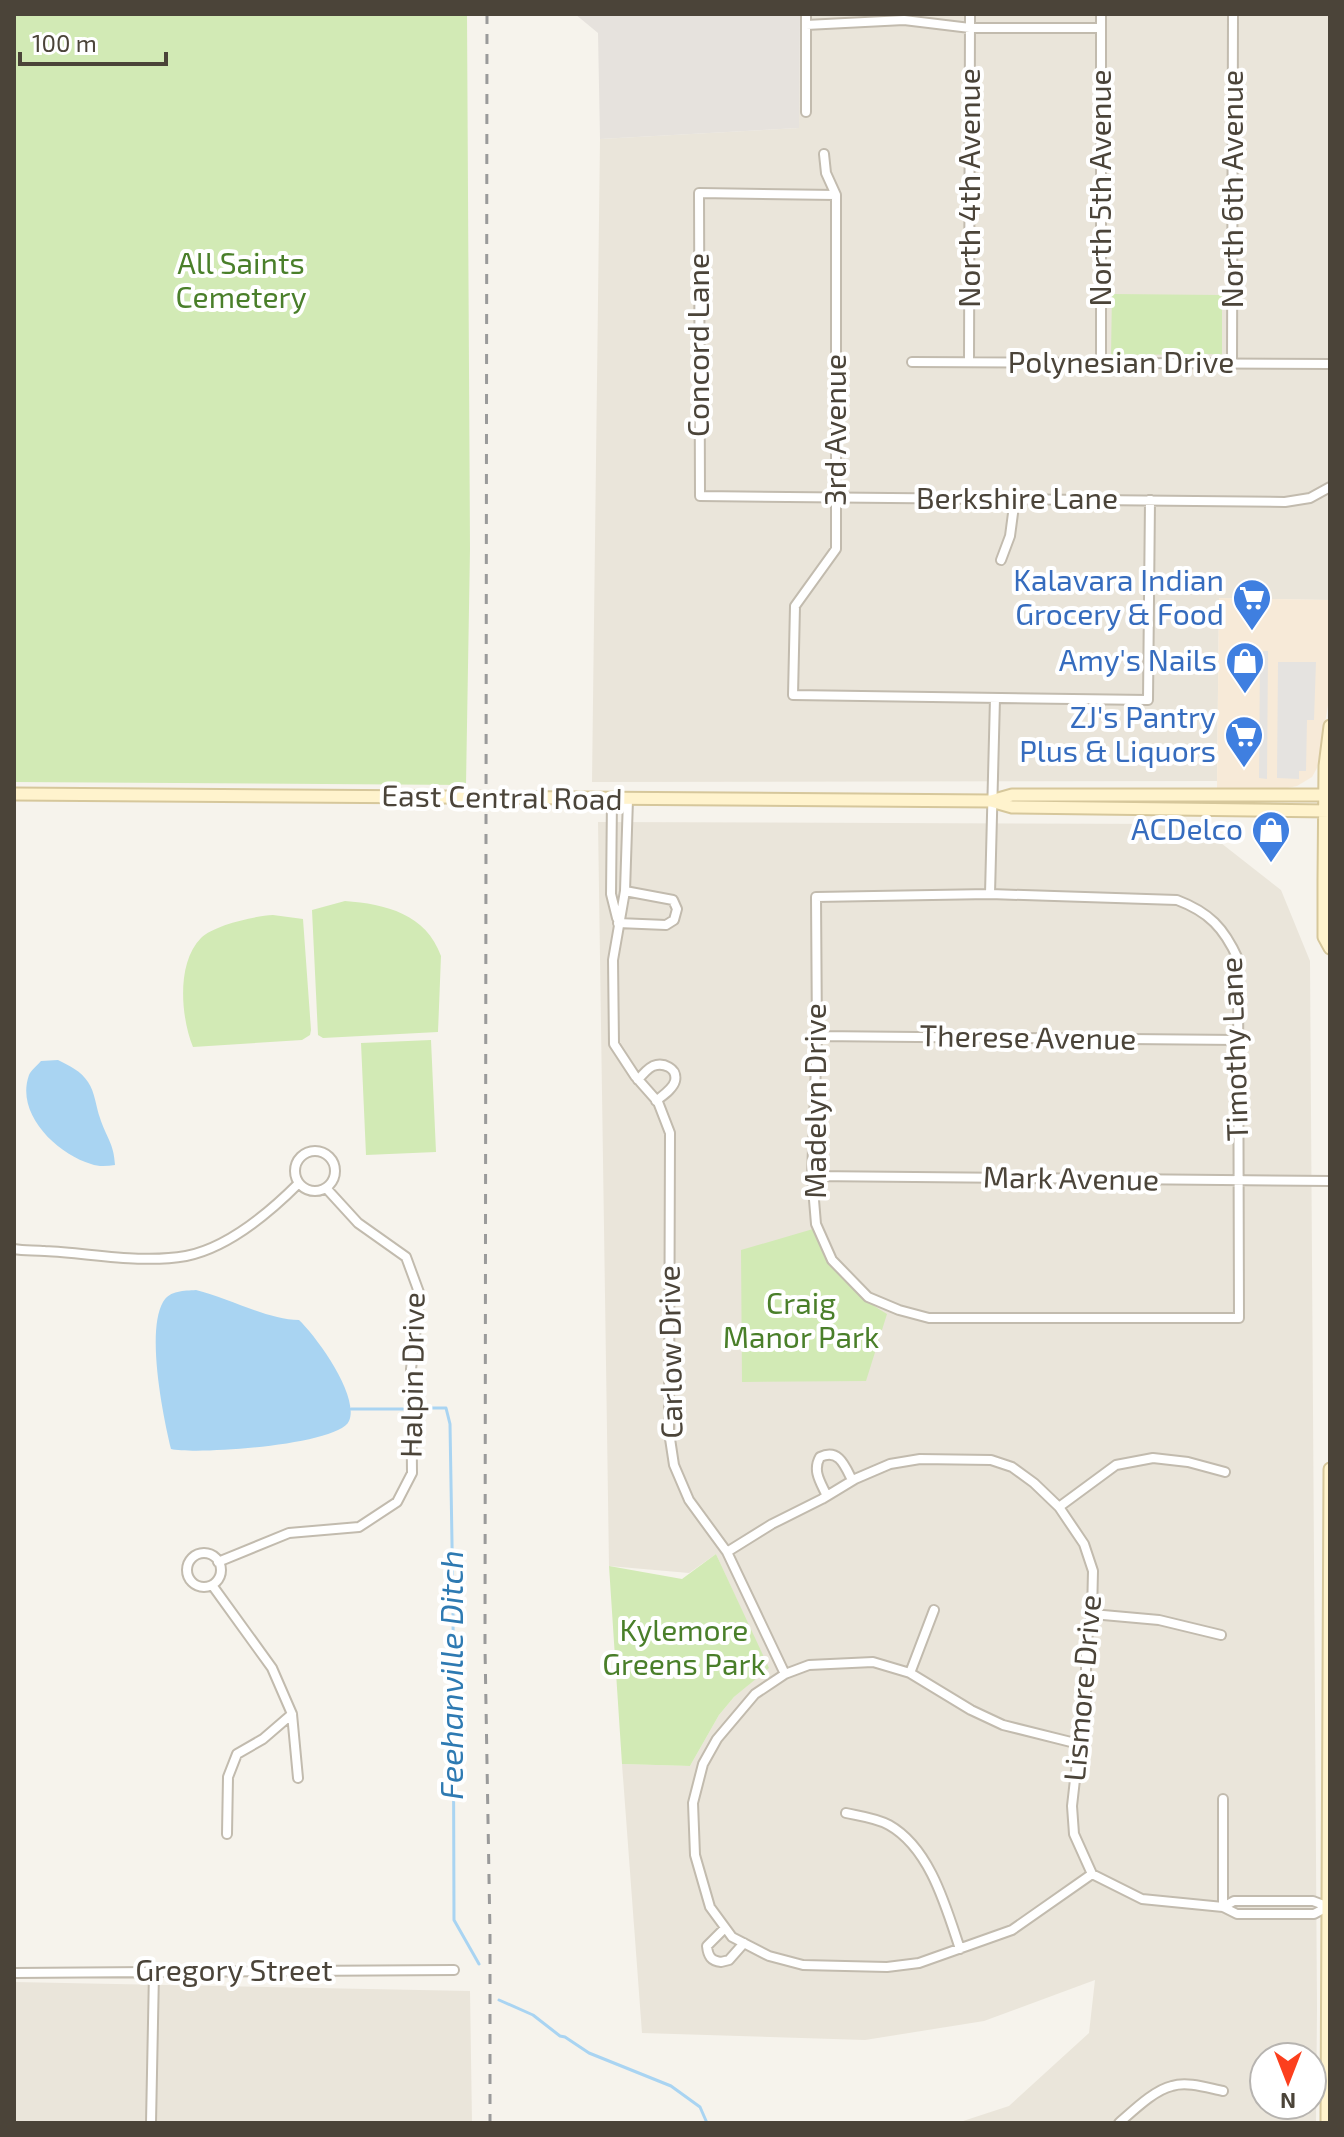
<svg xmlns="http://www.w3.org/2000/svg" width="1344" height="2137" viewBox="0 0 1344 2137" font-family="'Exo 2',sans-serif">
	<style>
		.residential { fill: #eae5da; fill-rule: evenodd }
		.commercial { fill: #f7ead8 }
		.industrial { fill: #e6e2dd }
		.green { fill: #d2eab5 }
		.parking { fill: #e5e3e0 }
		.water { fill: #a9d4f2 }
		.lines { fill: none; stroke-linecap: round; stroke-linejoin: round }
		.stream { stroke: #a9d4f2; stroke-width: 3 }
		.minor-casing { stroke: #c2bbae; stroke-width: 12 }
		.secondary-casing { stroke: #d6c79b; stroke-width: 15 }
		.minor { stroke: #fff; stroke-width: 8 }
		.secondary { stroke: #fff3cd; stroke-width: 11 }
		.rail { stroke: #9a9a9a; stroke-width: 3; stroke-dasharray: 10 10; stroke-linecap: butt }
		.labels { text-anchor: middle; stroke-width: 8; stroke-linejoin: round; paint-order: stroke }
		.street-label { font-size: 30px; fill: #4b4439; stroke: #fff }
		.park-label { font-size: 30px; fill: #4a7f2a; stroke: #fff }
		.shop-label { font-size: 30px; fill: #366cbe; stroke: #fff; text-anchor: end }
		.water-label { font-size: 32px; font-style: italic; fill: #2e7ab2; stroke: #fff }
	</style>
	<rect width="100%" height="100%" fill="#f6f3ec"/>
	<path class="residential" d="M 800,14 L 1330,14 L 1330,600 L 1219,598 L 1217,781 L 592,782 L 600,139 L 799,128 Z
		M 598,822 L 1176,824 L 1221,843 L 1281,890 L 1310,961 L 1317,2008 L 1316,2123 L 957,2123 L 1009,2106 L 1089,2033 L 1095,1980 L 984,2021 L 865,2040 L 642,2033 L 622,1764 L 690,1766 L 719,1715 L 734,1697 L 768,1668 L 716,1554 L 689,1573 L 609,1566 ZM 1264,2057 L 1312,2057 L 1312,2105 L 1264,2105 Z
		M 14,1982 L 470,1991 L 472,2123 L 14,2123 Z"/>
	<path class="commercial" d="M 1219,598 L 1330,600 L 1330,693 L 1320,753 L 1317,768 L 1312,777 L 1297,786 L 1287,788 L 1217,788 Z"/>
	<path class="industrial" d="M 575,14 L 800,14 L 799,128 L 600,139 L 598,33 Z"/>
	<path class="green" d="M 14,14 L 467,14 L 470,549 L 466,785 L 14,782 Z
		M 1112,294 L 1222,295 L 1222,354 L 1111,355 Z
		M 345,901 C 386,904 426,914 441,956 L 438,1032 L 323,1038 L 318,1035 L 312,910 Z
		M 273,915 L 303,919 L 311,1030 L 310,1035 L 302,1040 L 193,1047 C 181,1018 176,963 201,938 C 214,925 255,916 273,915 Z
		M 431,1040 L 436,1152 L 366,1155 L 361,1043 Z
		M 813,1229 C 830,1269 849,1291 887,1314 L 866,1381 L 742,1382 L 741,1250 Z
		M 716,1554 L 769,1668 L 734,1697 L 719,1715 L 690,1766 L 622,1764 L 609,1566 L 682,1579 Z"/>
	<path class="parking" d="M 1263,651 L 1268,651 L 1267,779 L 1259,778 L 1260,654 Z
		M 1278,662 L 1316,662 L 1314,720 L 1307,720 L 1306,771 L 1299,771 L 1299,779 L 1277,778 Z"/>
	<path class="water" d="M 58,1060 C 70,1066 81,1071 88,1082 C 95,1092 96,1107 100,1118 C 106,1137 114,1143 115,1165 C 107,1166 99,1167 91,1164 C 57,1154 15,1114 29,1075 C 31,1070 37,1066 41,1061 Z
		M 196,1290 C 229,1298 268,1320 299,1320 C 316,1336 360,1396 349,1421 C 339,1445 197,1455 171,1449 C 163,1416 146,1332 163,1302 C 170,1290 184,1291 196,1290 Z"/>
	<g class="lines">
		<path class="stream" d="M 419,1408 L 446,1408 L 450,1424 L 453,1602 L 454,1920 L 479,1964
			M 351,1409 L 403,1409
			M 499,2000 L 533,2015 L 560,2036 L 565,2037 L 589,2053 L 671,2086 L 700,2107 L 707,2123"/>
		<g class="minor-casing">
			<path id="minor" d="M 806,14 L 806,112
				M 1101,14 L 1101,363
				M 806,25 L 904,20 L 970,28 L 1100,28
				M 824,154 L 826,173 L 836,195 L 836,549 L 795,606 L 793,695 L 1148,700 L 1150,500
				M 836,195 L 699,193 L 700,496 L 1285,502 L 1310,498 L 1330,487
				M 912,362 L 1330,364
				M 969,362 L 970,14
				M 1232,363 L 1233,14
				M 1001,560 L 1010,536 L 1015,498
				M 612,799 L 611,894 L 617,918
				M 628,799 L 625,891 L 613,960 L 614,1044 L 635,1076 L 658,1102 L 670,1133 L 669,1432 L 674,1465 L 689,1500 L 727,1552 L 785,1674
				M 990,894 L 1177,900 C 1209,912 1224,928 1238,959 L 1239,1318 L 929,1318 L 899,1310 L 868,1297 L 832,1260 L 816,1224 L 812,1176 L 817,1036 L 816,897 Z
				M 990,894 L 995,698
				M 618,923 L 666,925 L 674,920 L 677,909 L 673,900 L 625,891
				M 817,1036 L 1239,1040
				M 638,1080 C 642,1075 647,1069 653,1066 C 663,1062 678,1068 675,1081 C 673,1089 662,1096 656,1101
				M295 1171a20 20 0 1 1 40 0a20 20 0 1 1-40 0Z
				M 812,1176 L 1330,1181
				M 14,1249 C 24,1251 34,1250 45,1251 C 90,1253 141,1264 186,1256 C 227,1248 270,1212 299,1183
				M 827,1496 C 821,1483 812,1471 820,1457 C 839,1448 845,1466 852,1480
				M 1059,1507 L 1116,1465 L 1153,1458 L 1188,1462 L 1225,1472
				M 727,1552 L 772,1524 L 822,1499 L 855,1479 L 890,1464 L 920,1459 L 991,1460 L 1012,1467 L 1034,1483 L 1059,1507 L 1084,1544 L 1093,1571 L 1092,1614 L 1086,1644 L 1086,1712 L 1079,1744 L 1072,1806 L 1074,1834 L 1092,1874
				M187 1570a17 17 0 1 1 34 0a17 17 0 1 1-34 0Z
				M 218,1562 L 289,1533 L 359,1527 L 397,1502 L 412,1473 L 411,1369 L 420,1295 L 406,1257 L 358,1223 L 326,1188
				M 212,1585 L 272,1668 L 292,1714 L 298,1778
				M 1092,1614 L 1159,1620 L 1221,1635
				M 910,1673 L 934,1610
				M 1079,1744 L 1003,1725 L 971,1710 L 910,1673 L 873,1662 L 809,1665 L 785,1674 L 755,1694 L 717,1739 L 703,1764 L 693,1803 L 695,1855 L 710,1907 L 732,1937 L 769,1956 L 803,1965 L 887,1967 L 919,1963 L 1012,1930 L 1092,1874 L 1142,1899 L 1223,1907 L 1237,1914 L 1314,1914 L 1327,1907
				M 846,1813 C 860,1816 877,1818 889,1825 C 930,1848 946,1907 960,1949
				M 227,1834 L 228,1777 L 237,1754 L 263,1739 L 292,1714
				M 1223,1907 L 1234,1901 L 1313,1901 L 1329,1907
				M 1223,1907 L 1223,1799
				M 725,1928 L 707,1946 C 708,1956 711,1961 721,1962 L 729,1960 L 744,1943
				M 14,1973 L 454,1970
				M 151,2123 L 154,1972
				M 1119,2123 C 1133,2111 1154,2090 1172,2086 C 1187,2081 1208,2088 1223,2091"/>
		</g>
		<g class="secondary-casing">
			<path id="secondary" d="M 1330,726 L 1325,766 L 1324,880 L 1324,937 L 1330,948
				M 14,794 L 991,801 L 1012,807 L 1330,811
				M 991,801 L 1012,795 L 1330,795
				M 1327,2123 L 1330,1469"/>
		</g>
		<use href="#minor" class="minor"/>
		<use href="#secondary" class="secondary"/>
		<path class="rail" d="M 487,14 L 485,1648 L 490,1935 L 490,2123"/>
	</g>
	<defs>
		<g id="supermarket-pin" transform="scale(2)"><path d="M0 17L-7.5 6A9.5 9.5 0 1 1 7.5 6Z" fill="#3f7fe0" stroke="#fff"/><path d="M-6-5.5h2.5l.6 2H6L4.5 2H-2.5L-4.4-4H-6ZM-1.5 3.2a1.3 1.3 0 1 0 .1 0ZM3 3.2a1.3 1.3 0 1 0 .1 0Z" fill="#fff"/></g>
		<g id="shop-pin" transform="scale(2)"><path d="M0 17L-7.5 6A9.5 9.5 0 1 1 7.5 6Z" fill="#3f7fe0" stroke="#fff"/><path d="M-5-2.5h2.3a2.7 3.5 0 0 1 5.4 0H5L5.5 6h-11ZM-1.5-2.5h3a1.5 2.3 0 0 0-3 0Z" fill="#fff"/></g>
	</defs>
	<g fill-rule="evenodd">
		<use href="#supermarket-pin" x="1252" y="598"/>
		<use href="#shop-pin" x="1245" y="661"/>
		<use href="#supermarket-pin" x="1244" y="735"/>
		<use href="#shop-pin" x="1271" y="830"/>
	</g>
	<g class="labels">
		<g class="street-label">
			<text transform="translate(970 188) rotate(-90)" y="10">North 4th Avenue</text>
			<text transform="translate(1101 188) rotate(-90)" y="10">North 5th Avenue</text>
			<text transform="translate(1233 189) rotate(-90)" y="10">North 6th Avenue</text>
			<text transform="translate(699 345) rotate(-90)" y="10">Concord Lane</text>
			<text x="1121" y="373">Polynesian Drive</text>
			<text transform="translate(836 430) rotate(-90)" y="10">3rd Avenue</text>
			<text x="1017" y="509">Berkshire Lane</text>
			<text transform="translate(502 798) rotate(1)" y="10">East Central Road</text>
			<text transform="translate(1028 1038) rotate(1)" y="10">Therese Avenue</text>
			<text transform="translate(1235 1049) rotate(-92)" y="10">Timothy Lane</text>
			<text transform="translate(816 1101) rotate(-90)" y="10">Madelyn Drive</text>
			<text transform="translate(1071 1179) rotate(1)" y="10">Mark Avenue</text>
			<text transform="translate(671 1352) rotate(-91)" y="10">Carlow Drive</text>
			<text transform="translate(413 1375) rotate(-89)" y="10">Halpin Drive</text>
			<text transform="translate(1083 1688) rotate(-85)" y="10">Lismore Drive</text>
			<text x="234" y="1981">Gregory Street</text>
		</g>
		<g class="park-label">
			<text x="241" y="274">All Saints<tspan x="241" dy="34">Cemetery</tspan></text>
			<text x="801" y="1314">Craig<tspan x="801" dy="34">Manor Park</tspan></text>
			<text x="684" y="1641">Kylemore<tspan x="684" dy="34">Greens Park</tspan></text>
		</g>
		<g class="shop-label">
			<text x="1224" y="591">Kalavara Indian<tspan x="1224" dy="34">Grocery &amp; Food</tspan></text>
			<text x="1217" y="671">Amy's Nails</text>
			<text x="1216" y="728">ZJ's Pantry<tspan x="1216" dy="34">Plus &amp; Liquors</tspan></text>
			<text x="1243" y="840">ACDelco</text>
		</g>
		<g class="water-label">
			<text transform="translate(452 1675) rotate(-90)" y="11">Feehanville Ditch</text>
		</g>
	</g>
	<rect width="1344" height="2137" fill="none" stroke="#4b4439" stroke-width="32"/>
	<g transform="translate(1288 2081) rotate(180)"><circle r="38" fill="#ffffff" stroke="#b7b4b0" stroke-width="2"/>
	<path d="M0-6L14 30L0 20L-14 30Z" fill="#fc3f1d"/>
	<text y="-12" font-size="22" font-weight="bold" text-anchor="middle" fill="#4b4439">N</text>
	</g>
	<path d="M20 52v12h146v-12" fill="none" stroke="#4b4439" stroke-width="4"/>
	<text x="32" y="52" font-size="24" fill="#4b4439" stroke="#ffffff" stroke-width="6" paint-order="stroke">100 m</text>
</svg>
